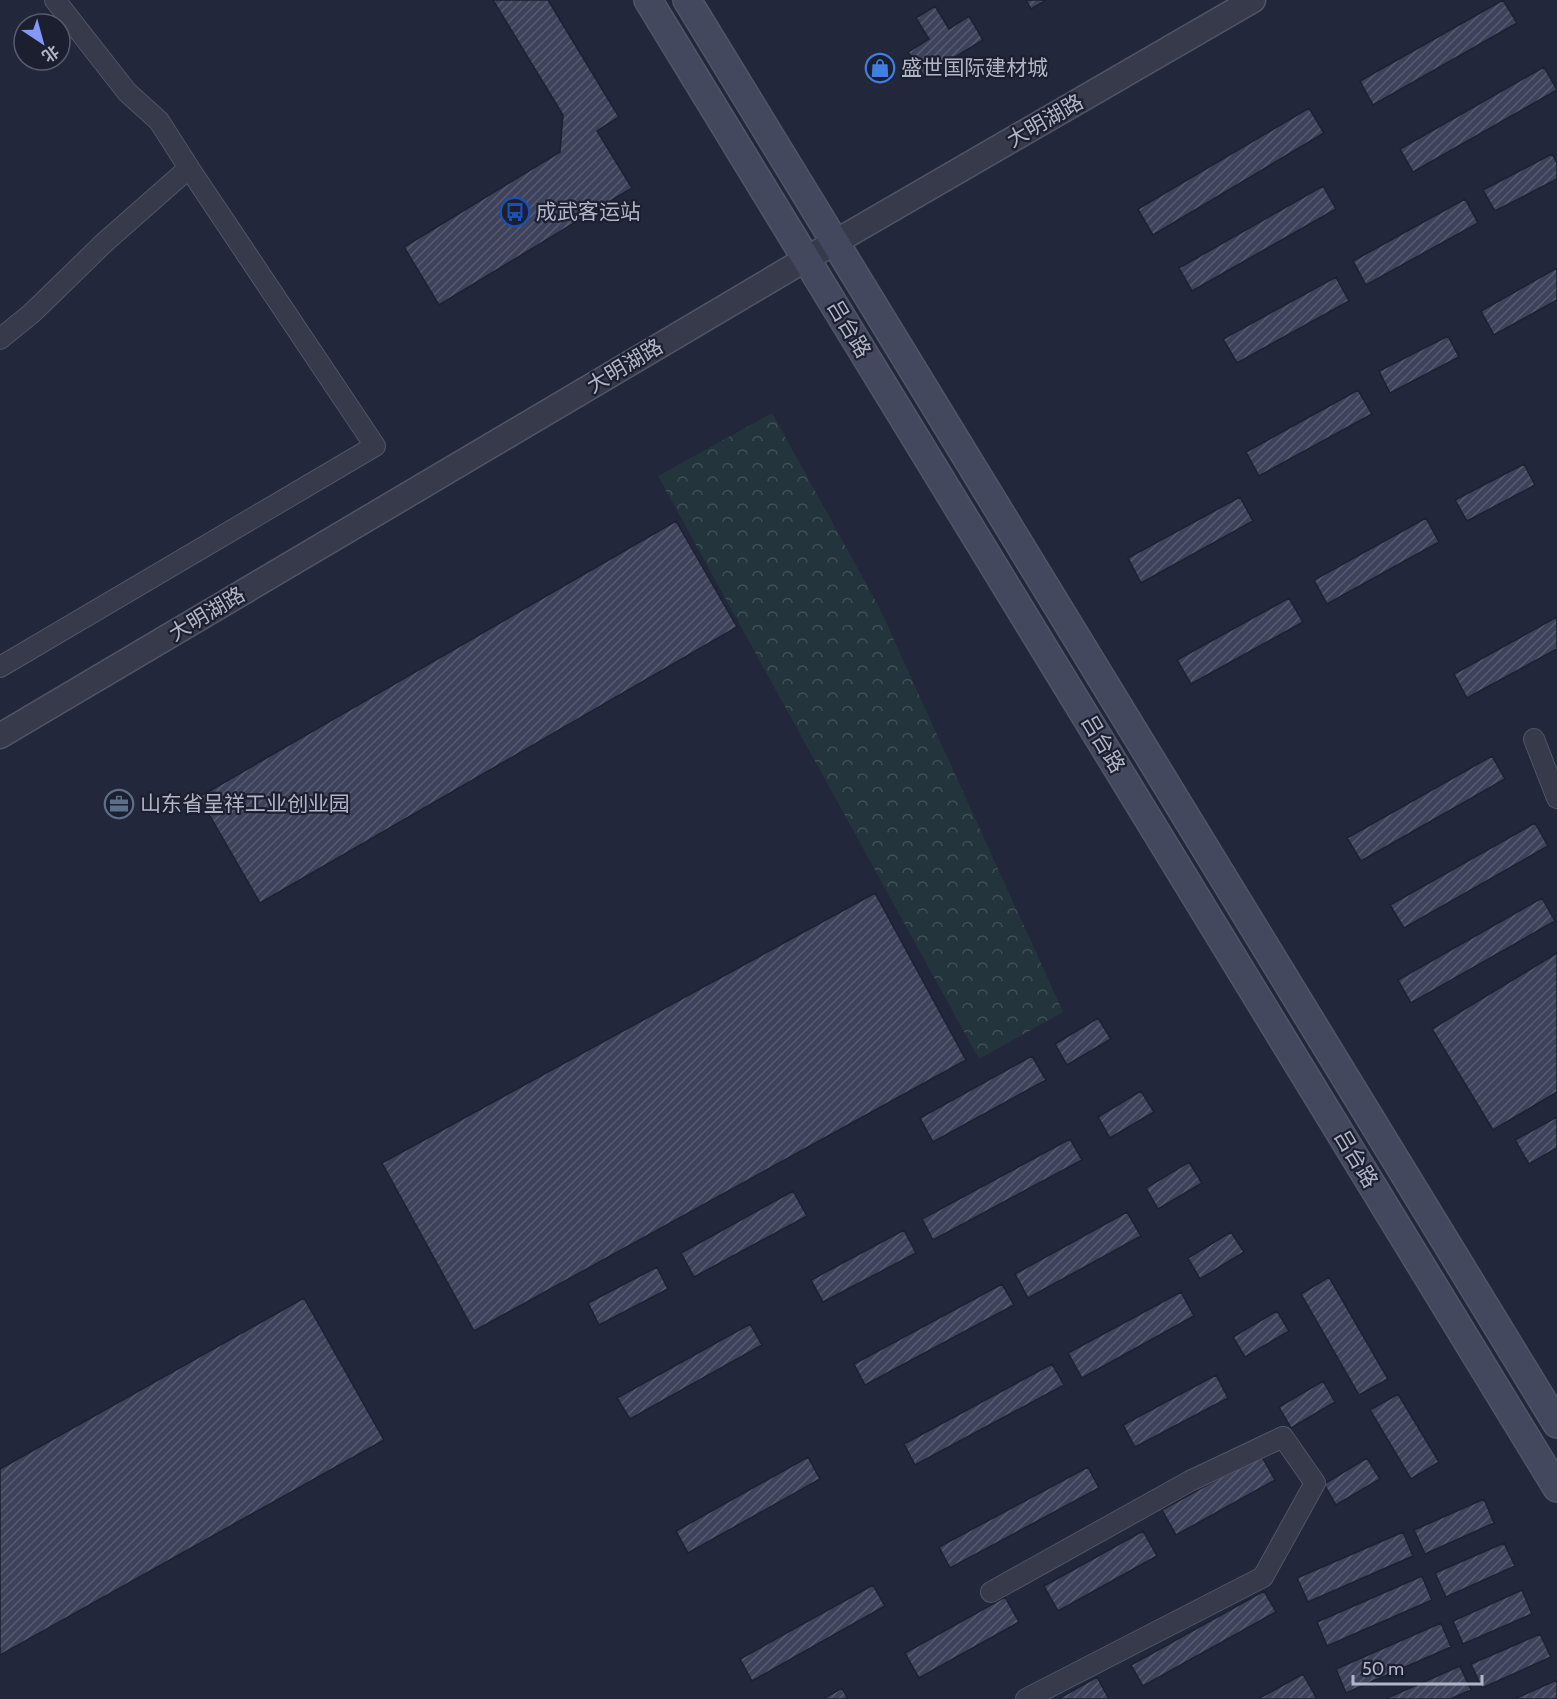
<svg xmlns="http://www.w3.org/2000/svg" width="1557" height="1699" viewBox="0 0 1557 1699" font-family="Cabin,'Noto Sans SC',sans-serif">
	<style>
		.forest { fill: url(#forest-crowns) }
		.building { fill: url(#building-hatch); stroke: #1d2132; stroke-width: 1.5 }
		.lines { fill: none; stroke-linecap: round; stroke-linejoin: round }
		.minor-casing { stroke: #515566; stroke-width: 22 }
		.tertiary-casing { stroke: #515566; stroke-width: 27 }
		.secondary-casing { stroke: #515566; stroke-width: 30 }
		.minor { stroke: #363a4b; stroke-width: 20 }
		.tertiary { stroke: #363a4b; stroke-width: 24 }
		.secondary { stroke: #44485e; stroke-width: 27 }
		.labels { text-anchor: middle; stroke-width: 4.5; stroke-linejoin: round; paint-order: stroke }
		.poi-label { font-size: 21px; fill: #b1b5c7; stroke: #1b1f30; text-anchor: start }
		.street-label { font-size: 21px; fill: #b1b5c7; stroke: #1b1f30 }
	</style>
	<defs>
		<pattern id="forest-crowns" width="20" height="18" patternUnits="userSpaceOnUse" patternTransform="scale(1.5)"><rect width="20" height="18" fill="#24343c"/><path d="M2 6a3 3 0 1 1 6 0M12 15a3 3 0 1 1 6 0" fill="none" stroke="#414f57"/></pattern>
		<pattern id="building-hatch" width="6" height="6" patternUnits="userSpaceOnUse" patternTransform="scale(1.5)"><rect width="6" height="6" fill="#3e435b"/><path d="M-1 1l2-2M0 6l6-6M5 7l2-2" fill="none" stroke="#585c71"/></pattern>
	</defs>
	<rect width="100%" height="100%" fill="#22273b"/>
	<path class="forest" d="M 772,413 L 879,607 L 1063,1012 L 979,1059 L 658,476 Z"/>
	<path class="building" d="M 493,0 L 548,0 L 619,117 L 597,131 L 632,188 L 439,305 L 404,247 L 560,152 L 563,115 Z
		M 1026,0 L 1046,0 L 1031,9 Z
		M 1503,0 L 1517,23 L 1373,105 L 1360,81 Z
		M 935,6 L 949,29 L 969,16 L 983,40 L 924,76 L 908,52 L 929,39 L 916,18 Z
		M 1544,67 L 1557,90 L 1413,172 L 1400,149 Z
		M 1309,108 L 1324,133 L 1153,235 L 1138,209 Z
		M 1552,154 L 1557,163 L 1557,179 L 1495,211 L 1483,190 Z
		M 1323,186 L 1336,209 L 1192,291 L 1179,268 Z
		M 1465,199 L 1478,223 L 1366,285 L 1353,261 Z
		M 1557,268 L 1557,300 L 1494,335 L 1481,311 Z
		M 1336,277 L 1349,301 L 1237,363 L 1223,339 Z
		M 1448,336 L 1459,357 L 1390,393 L 1379,371 Z
		M 1358,390 L 1372,414 L 1259,476 L 1246,452 Z
		M 1524,464 L 1535,485 L 1467,521 L 1455,500 Z
		M 1240,497 L 1253,521 L 1141,583 L 1128,558 Z
		M 1426,518 L 1439,542 L 1327,604 L 1314,580 Z
		M 676,521 L 737,627 L 260,903 L 199,797 Z
		M 1289,598 L 1303,622 L 1191,684 L 1177,660 Z
		M 1557,617 L 1557,649 L 1467,698 L 1454,674 Z
		M 1492,756 L 1505,779 L 1361,861 L 1347,838 Z
		M 1535,823 L 1548,846 L 1404,928 L 1390,905 Z
		M 875,893 L 966,1060 L 474,1331 L 382,1163 Z
		M 1542,898 L 1555,921 L 1411,1003 L 1398,980 Z
		M 1557,953 L 1557,1092 L 1493,1130 L 1432,1029 Z
		M 1098,1018 L 1111,1039 L 1067,1065 L 1055,1044 Z
		M 1032,1056 L 1046,1080 L 933,1142 L 920,1118 Z
		M 1141,1091 L 1154,1112 L 1110,1138 L 1098,1117 Z
		M 1557,1117 L 1557,1148 L 1529,1164 L 1515,1140 Z
		M 1070,1139 L 1082,1160 L 933,1240 L 922,1219 Z
		M 1189,1162 L 1202,1183 L 1158,1209 L 1146,1188 Z
		M 793,1191 L 807,1216 L 694,1277 L 681,1253 Z
		M 1127,1212 L 1141,1236 L 1028,1298 L 1015,1274 Z
		M 904,1230 L 916,1253 L 823,1302 L 811,1280 Z
		M 1231,1232 L 1244,1252 L 1200,1279 L 1188,1258 Z
		M 657,1267 L 668,1289 L 599,1325 L 588,1303 Z
		M 1329,1277 L 1388,1379 L 1359,1395 L 1301,1294 Z
		M 1002,1284 L 1014,1305 L 865,1385 L 854,1364 Z
		M 1181,1292 L 1194,1316 L 1082,1378 L 1068,1353 Z
		M 304,1298 L 384,1440 L 0,1655 L 0,1469 Z
		M 1277,1311 L 1289,1331 L 1245,1357 L 1233,1337 Z
		M 750,1324 L 762,1345 L 630,1419 L 617,1398 Z
		M 1052,1364 L 1064,1385 L 915,1465 L 904,1444 Z
		M 1216,1375 L 1228,1398 L 1135,1447 L 1123,1425 Z
		M 1323,1381 L 1335,1402 L 1291,1428 L 1279,1407 Z
		M 1398,1394 L 1439,1462 L 1411,1479 L 1370,1410 Z
		M 1261,1455 L 1275,1480 L 1176,1535 L 1162,1510 Z
		M 808,1457 L 820,1479 L 688,1553 L 676,1531 Z
		M 1367,1458 L 1380,1479 L 1336,1505 L 1324,1484 Z
		M 1088,1467 L 1099,1488 L 950,1568 L 939,1547 Z
		M 1484,1499 L 1494,1523 L 1425,1554 L 1414,1530 Z
		M 1143,1531 L 1157,1556 L 1058,1611 L 1044,1586 Z
		M 1403,1532 L 1413,1556 L 1308,1602 L 1297,1578 Z
		M 1504,1543 L 1515,1566 L 1446,1597 L 1435,1573 Z
		M 1422,1576 L 1432,1600 L 1327,1646 L 1317,1622 Z
		M 873,1585 L 885,1606 L 752,1681 L 740,1659 Z
		M 1522,1590 L 1532,1614 L 1463,1644 L 1453,1621 Z
		M 1264,1591 L 1276,1612 L 1143,1686 L 1131,1665 Z
		M 1005,1597 L 1019,1622 L 919,1678 L 905,1653 Z
		M 1441,1623 L 1451,1647 L 1346,1693 L 1336,1669 Z
		M 1540,1634 L 1551,1657 L 1482,1688 L 1471,1664 Z
		M 1460,1666 L 1471,1690 L 1450,1699 L 1385,1699 Z
		M 1303,1674 L 1317,1699 L 1258,1699 Z
		M 1097,1677 L 1109,1699 L 1058,1699 Z
		M 1557,1680 L 1557,1699 L 1514,1699 Z
		M 842,1688 L 848,1699 L 823,1699 Z"/>
	<g class="lines">
		<g class="minor-casing">
			<path id="minor" d="M 55,0 L 127,92 L 159,121 L 189,168
				M 0,339 L 32,313 L 105,242 L 189,168 L 375,446 L 0,667
				M 1534,739 L 1557,798
				M 991,1592 L 1190,1481 L 1283,1437 L 1315,1483 L 1263,1577 L 1026,1699"/>
		</g>
		<g class="tertiary-casing">
			<path id="tertiary" d="M 0,736 L 806,259 L 1253,0"/>
		</g>
		<g class="secondary-casing">
			<path id="secondary" d="M 648,0 L 1557,1488
				M 687,0 L 1557,1424"/>
		</g>
		<use href="#minor" class="minor"/>
		<use href="#tertiary" class="tertiary"/>
		<use href="#secondary" class="secondary"/>
	</g>
	<defs>
		<g id="shop-ring" transform="scale(1.5)"><circle r="9.5" fill="#1b1f30" stroke="#3f7fe0" stroke-width="1.5"/><path d="M-5-2.5h2.3a2.7 3.5 0 0 1 5.4 0H5L5.5 6h-11ZM-1.5-2.5h3a1.5 2.3 0 0 0-3 0Z" fill="#3f7fe0"/></g>
		<g id="bus-ring" transform="scale(1.5)"><circle r="9.5" fill="#1b1f30" stroke="#1a4fb4" stroke-width="1.5"/><path d="M-5-6H5V4H4V6H2V4H-2V6H-4V4H-5ZM-3.5-4V0h7V-4ZM-3.5 1.2v1.5H-2V1.2ZM2 1.2v1.5H3.5V1.2Z" fill="#1a4fb4"/></g>
		<g id="office-ring" transform="scale(1.5)"><circle r="9.5" fill="#1b1f30" stroke="#5c6f8a" stroke-width="1.5"/><path d="M-6-3h4V-5.5h4V-3h4V5H-6ZM-1-4.5V-3h2v-1.5ZM-6 0V1H6V0Z" fill="#5c6f8a"/></g>
	</defs>
	<g fill-rule="evenodd">
		<use href="#shop-ring" x="880" y="68"/>
		<use href="#bus-ring" x="515" y="212"/>
		<use href="#office-ring" x="119" y="804"/>
	</g>
	<g class="labels">
		<g class="poi-label">
			<text x="901" y="75">盛世国际建材城</text>
			<text x="536" y="219">成武客运站</text>
			<text x="140" y="811">山东省呈祥工业创业园</text>
		</g>
		<g class="street-label">
			<text transform="translate(1045 121) rotate(-30)" y="7">大明湖路</text>
			<text transform="translate(849 329) rotate(59)" y="7">吕台路</text>
			<text transform="translate(625 366) rotate(-31)" y="7">大明湖路</text>
			<text transform="translate(207 614) rotate(-31)" y="7">大明湖路</text>
			<text transform="translate(1103 744) rotate(59)" y="7">吕台路</text>
			<text transform="translate(1356 1159) rotate(59)" y="7">吕台路</text>
		</g>
	</g>
	<g transform="translate(42 42) rotate(144)"><circle r="28" fill="#1b1f30" stroke="#575b6c" stroke-width="1.5"/>
	<path d="M0-4.5L10 22L0 15L-10 22Z" fill="#8598f8"/>
	<text y="-9" font-size="16" font-weight="bold" text-anchor="middle" fill="#b1b5c7">北</text>
	</g>
	<path d="M1353 1675v9h129v-9" fill="none" stroke="#b1b5c7" stroke-width="3"/>
	<text x="1362" y="1675" font-size="18" fill="#b1b5c7" stroke="#1b1f30" stroke-width="4.5" paint-order="stroke">50 m</text>
</svg>
